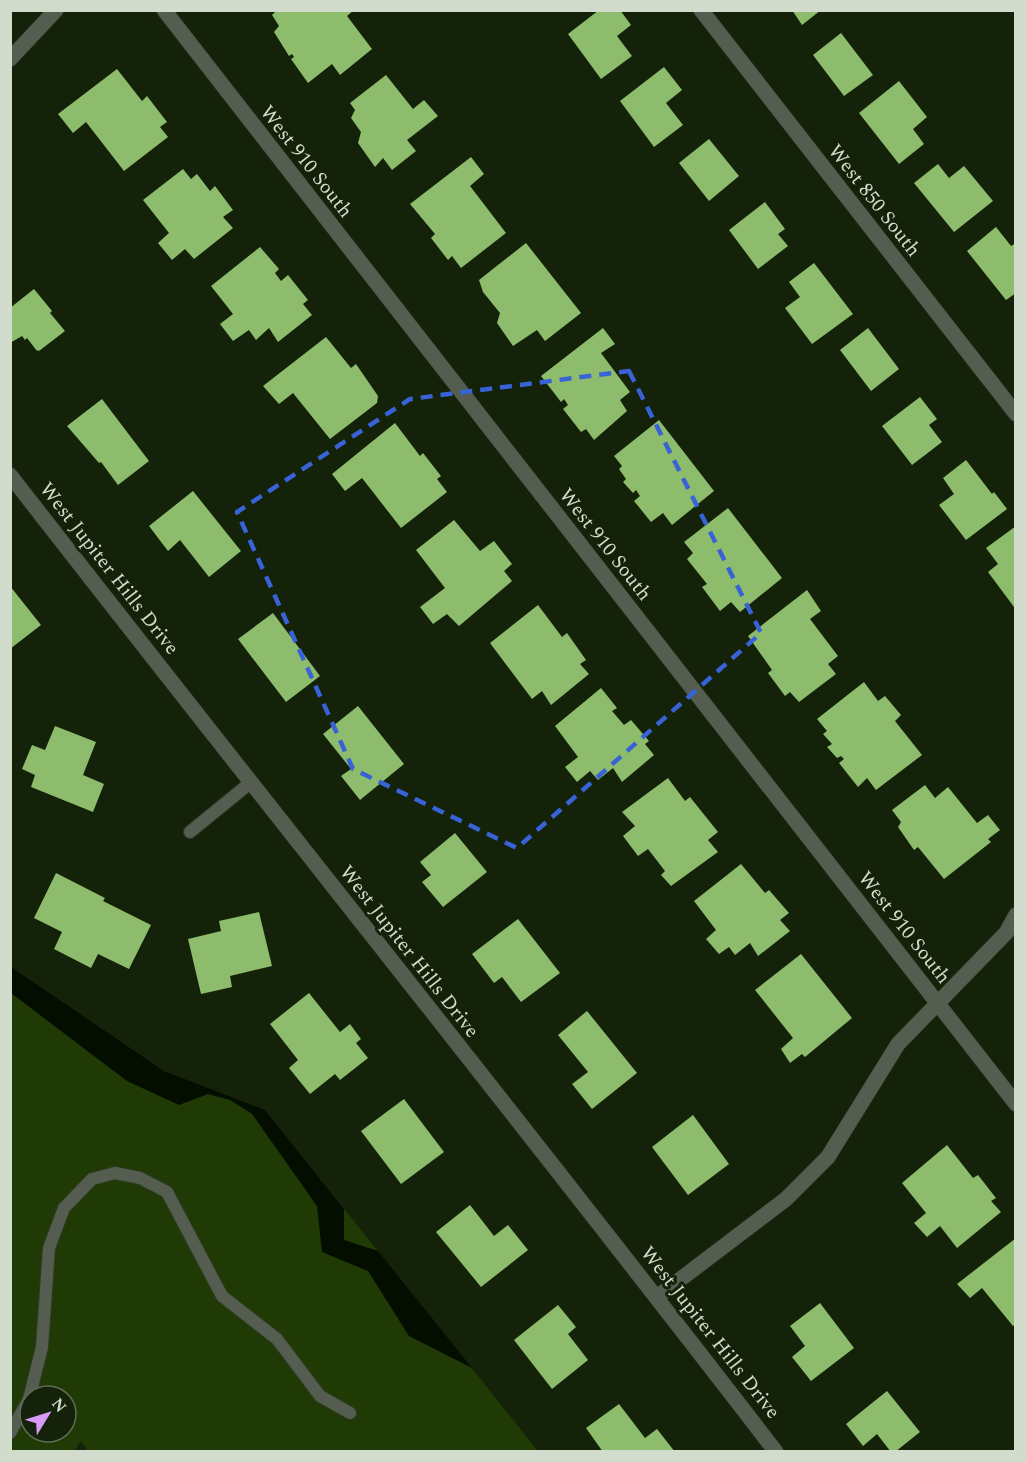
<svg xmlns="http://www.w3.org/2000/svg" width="1026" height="1462" viewBox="0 0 1026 1462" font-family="Spectral,serif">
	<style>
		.green { fill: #1f3a05; fill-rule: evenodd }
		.water { fill: #030d00 }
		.building { fill: #8dbd6c }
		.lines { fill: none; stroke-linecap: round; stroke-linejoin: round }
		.lane-casing { stroke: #2f3c25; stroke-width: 14 }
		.street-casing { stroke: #2f3c25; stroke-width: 16 }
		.lane { stroke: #555c50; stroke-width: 12 }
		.street { stroke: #555c50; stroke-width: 15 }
		.marked { fill: none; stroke: #3863d6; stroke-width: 4.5; stroke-dasharray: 12 8; stroke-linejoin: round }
		.labels { text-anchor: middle; stroke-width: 6; stroke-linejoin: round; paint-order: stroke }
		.street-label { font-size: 20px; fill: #d2dccc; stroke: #14220a }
	</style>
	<rect width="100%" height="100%" fill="#14220a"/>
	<path class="green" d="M 10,967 L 164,1071 L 265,1110 L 538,1451 L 89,1452 L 81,1441 L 74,1451 L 11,1451 ZM 30,1396 L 66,1396 L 66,1432 L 30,1432 Z"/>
	<path class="water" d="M 11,967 L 164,1071 L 265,1110 L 344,1209 L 344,1240 L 378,1251 L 472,1368 L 409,1336 L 368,1271 L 322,1252 L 317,1206 L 252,1114 L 230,1100 L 208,1094 L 179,1105 L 127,1081 L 11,993 Z"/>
	<path class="building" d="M 277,10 L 354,10 L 347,16 L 372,49 L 340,75 L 332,64 L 308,83 L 291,59 L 294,57 L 292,54 L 289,56 L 274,32 L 279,26 L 272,15 Z
		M 599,10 L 620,10 L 631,25 L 617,36 L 632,56 L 601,79 L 568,34 Z
		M 792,10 L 821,10 L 802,25 Z
		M 841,33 L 873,75 L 844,96 L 813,55 Z
		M 664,67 L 682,90 L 666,103 L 683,125 L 654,147 L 620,101 Z
		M 117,69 L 142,101 L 147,96 L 167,122 L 160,127 L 168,137 L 124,171 L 86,122 L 73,133 L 58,114 Z
		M 386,75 L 413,109 L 424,100 L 438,116 L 407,140 L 416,151 L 392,170 L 383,158 L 375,167 L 358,143 L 361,132 L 351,118 L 355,110 L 350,103 Z
		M 899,81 L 927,117 L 913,129 L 924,144 L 899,164 L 859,113 Z
		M 709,139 L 739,176 L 709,201 L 679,163 Z
		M 471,157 L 484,174 L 470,186 L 506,233 L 461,268 L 452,256 L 448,260 L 431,238 L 435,234 L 410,204 Z
		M 938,164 L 949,178 L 964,166 L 993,201 L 954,232 L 914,183 Z
		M 183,169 L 191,179 L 197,174 L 210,191 L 215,186 L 233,210 L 223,217 L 233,228 L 194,259 L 185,249 L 172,260 L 158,243 L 169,233 L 143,200 Z
		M 765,202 L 785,229 L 778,234 L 788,246 L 758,269 L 729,230 Z
		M 996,227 L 1011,246 L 1016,243 L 1016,293 L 1006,300 L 967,251 Z
		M 526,243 L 581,313 L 545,341 L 537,330 L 513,346 L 497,323 L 500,313 L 483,292 L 479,280 Z
		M 260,247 L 279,269 L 275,273 L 281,281 L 288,275 L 308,300 L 303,304 L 312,315 L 278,342 L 269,328 L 256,340 L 249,330 L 233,341 L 220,324 L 233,314 L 211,286 Z
		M 814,263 L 853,314 L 812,344 L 785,308 L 800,297 L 789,282 Z
		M 34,289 L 52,311 L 50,313 L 65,331 L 39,351 L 38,350 L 37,351 L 27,338 L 25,340 L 22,336 L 10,343 L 10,308 Z
		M 603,328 L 615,344 L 601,353 L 630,392 L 620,400 L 627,411 L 594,440 L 586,429 L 581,432 L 563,409 L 568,405 L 564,399 L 561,402 L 541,376 Z
		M 868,328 L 899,369 L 871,391 L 840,350 Z
		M 326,337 L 351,368 L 356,364 L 378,396 L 377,403 L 330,439 L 293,393 L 279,404 L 263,386 Z
		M 920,397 L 937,419 L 929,425 L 942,442 L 912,465 L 882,426 Z
		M 102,399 L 149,461 L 118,485 L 101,462 L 99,463 L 67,426 Z
		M 659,420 L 714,491 L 672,525 L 663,513 L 651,522 L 634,501 L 640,496 L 636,490 L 633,493 L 623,482 L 626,479 L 619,469 L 622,466 L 614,456 Z
		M 395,423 L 420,456 L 423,453 L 441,476 L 437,479 L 447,492 L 401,528 L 362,478 L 345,491 L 332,474 Z
		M 966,460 L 992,494 L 994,492 L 1007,509 L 966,540 L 939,505 L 954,494 L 943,478 Z
		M 193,491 L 241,551 L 209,577 L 180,540 L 168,551 L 149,526 Z
		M 728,508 L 782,578 L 740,612 L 731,602 L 720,611 L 702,587 L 707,584 L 687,559 L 693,553 L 684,542 Z
		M 454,520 L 480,551 L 494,541 L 512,564 L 504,571 L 512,581 L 459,626 L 447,614 L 433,624 L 420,607 L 445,588 L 416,550 Z
		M 1016,526 L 1016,606 L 1014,607 L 988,572 L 998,564 L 986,548 Z
		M 10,586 L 41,625 L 10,649 Z
		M 807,590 L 821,611 L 810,619 L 838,656 L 828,664 L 836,674 L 799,702 L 790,692 L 785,696 L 768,673 L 772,670 L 748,636 Z
		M 538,605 L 562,637 L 567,633 L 586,660 L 580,664 L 589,674 L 551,705 L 542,691 L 532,699 L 490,643 Z
		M 273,613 L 320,676 L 286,702 L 238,639 Z
		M 864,682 L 878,701 L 885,696 L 901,715 L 895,721 L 922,755 L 876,790 L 867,778 L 858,787 L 839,763 L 844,759 L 841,756 L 837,758 L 827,747 L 832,744 L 823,734 L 827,731 L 817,719 Z
		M 601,688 L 617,708 L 612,711 L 624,725 L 631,720 L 649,741 L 645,744 L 654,755 L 622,782 L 613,768 L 598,780 L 590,771 L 577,782 L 565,767 L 578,757 L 555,726 Z
		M 358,706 L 404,764 L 360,800 L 341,776 L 351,769 L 323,734 Z
		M 55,726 L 96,742 L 83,775 L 104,784 L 93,812 L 31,787 L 35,775 L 22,769 L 32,745 L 45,750 Z
		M 668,778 L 685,801 L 690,797 L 718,832 L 708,840 L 718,852 L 671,886 L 661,875 L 665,871 L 648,849 L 638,856 L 623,836 L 635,826 L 622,812 Z
		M 925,785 L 935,798 L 948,787 L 977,823 L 988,815 L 1000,830 L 988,839 L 991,842 L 944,879 L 918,847 L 914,850 L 898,827 L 901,822 L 892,810 Z
		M 455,833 L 487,872 L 443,907 L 422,882 L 431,875 L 420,862 Z
		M 741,864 L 765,893 L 769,890 L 789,913 L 780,920 L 790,931 L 758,956 L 750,943 L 735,955 L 729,947 L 719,954 L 706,939 L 716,930 L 694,901 Z
		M 56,873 L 105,898 L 103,901 L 151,925 L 129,969 L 98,954 L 91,968 L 54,949 L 62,932 L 34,918 Z
		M 259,912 L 272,966 L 230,976 L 232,987 L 201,994 L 188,939 L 221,931 L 219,921 Z
		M 518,919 L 560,973 L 521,1002 L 502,977 L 494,983 L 472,954 Z
		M 801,954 L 852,1018 L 805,1057 L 802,1054 L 790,1063 L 781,1049 L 793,1038 L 755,990 Z
		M 309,993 L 340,1032 L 350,1024 L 361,1039 L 356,1043 L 368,1058 L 340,1080 L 335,1074 L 310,1094 L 289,1068 L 298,1060 L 270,1024 Z
		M 587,1011 L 637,1073 L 592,1109 L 572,1084 L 588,1072 L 558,1035 Z
		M 404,1099 L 444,1152 L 401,1184 L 361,1131 Z
		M 693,1115 L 729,1164 L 688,1195 L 652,1147 Z
		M 947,1145 L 973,1178 L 978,1175 L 996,1198 L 991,1201 L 1001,1212 L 957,1248 L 940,1226 L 927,1237 L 914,1223 L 926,1213 L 902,1183 Z
		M 470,1205 L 494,1236 L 508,1225 L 528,1250 L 481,1287 L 436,1232 Z
		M 1016,1238 L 1016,1324 L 1013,1326 L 982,1288 L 970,1298 L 957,1284 Z
		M 820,1303 L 854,1348 L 811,1381 L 792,1357 L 805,1346 L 790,1326 Z
		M 558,1305 L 576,1327 L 568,1334 L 588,1360 L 552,1389 L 514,1340 Z
		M 887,1391 L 920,1432 L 895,1452 L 891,1452 L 877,1434 L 863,1446 L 846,1424 Z
		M 619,1404 L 645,1438 L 657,1429 L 675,1452 L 603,1452 L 586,1428 Z"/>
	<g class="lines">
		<g class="lane-casing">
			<path id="lane" d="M 190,832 L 250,783
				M 10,1433 L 29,1399 L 42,1347 L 49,1248 L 64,1208 L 92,1179 L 115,1173 L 140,1178 L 167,1192 L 222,1296 L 277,1339 L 320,1396 L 350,1413"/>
		</g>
		<g class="street-casing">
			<path id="street" d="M 164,10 L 1016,1104
				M 701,10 L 1016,414
				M 10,59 L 56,10
				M 10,475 C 264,802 524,1124 776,1452
				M 657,1297 L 786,1199 L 828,1157 L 898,1044 L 1006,933 L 1016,915"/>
		</g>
		<use href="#lane" class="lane"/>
		<use href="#street" class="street"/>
	</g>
	<path class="marked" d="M 629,371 L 761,633 L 517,848 L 353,769 L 237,512 L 410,399 Z"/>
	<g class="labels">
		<g class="street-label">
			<text transform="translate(307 161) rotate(52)" y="7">West 910 South</text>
			<text transform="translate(875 200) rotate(52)" y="7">West 850 South</text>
			<text transform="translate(606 544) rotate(52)" y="7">West 910 South</text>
			<text transform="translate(110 568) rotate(52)" y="7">West Jupiter Hills Drive</text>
			<text transform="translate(905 927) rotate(52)" y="7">West 910 South</text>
			<text transform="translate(410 951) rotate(52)" y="7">West Jupiter Hills Drive</text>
			<text transform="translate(711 1332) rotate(52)" y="7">West Jupiter Hills Drive</text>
		</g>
	</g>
	<rect width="1026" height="1462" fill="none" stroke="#d2dccc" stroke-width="24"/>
	<g transform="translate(48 1414) rotate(52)"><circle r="28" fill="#14220a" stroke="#606c58" stroke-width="1.5"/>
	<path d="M0-4.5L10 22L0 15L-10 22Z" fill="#d89af8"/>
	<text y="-9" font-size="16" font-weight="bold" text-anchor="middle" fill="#d2dccc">N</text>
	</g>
</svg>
